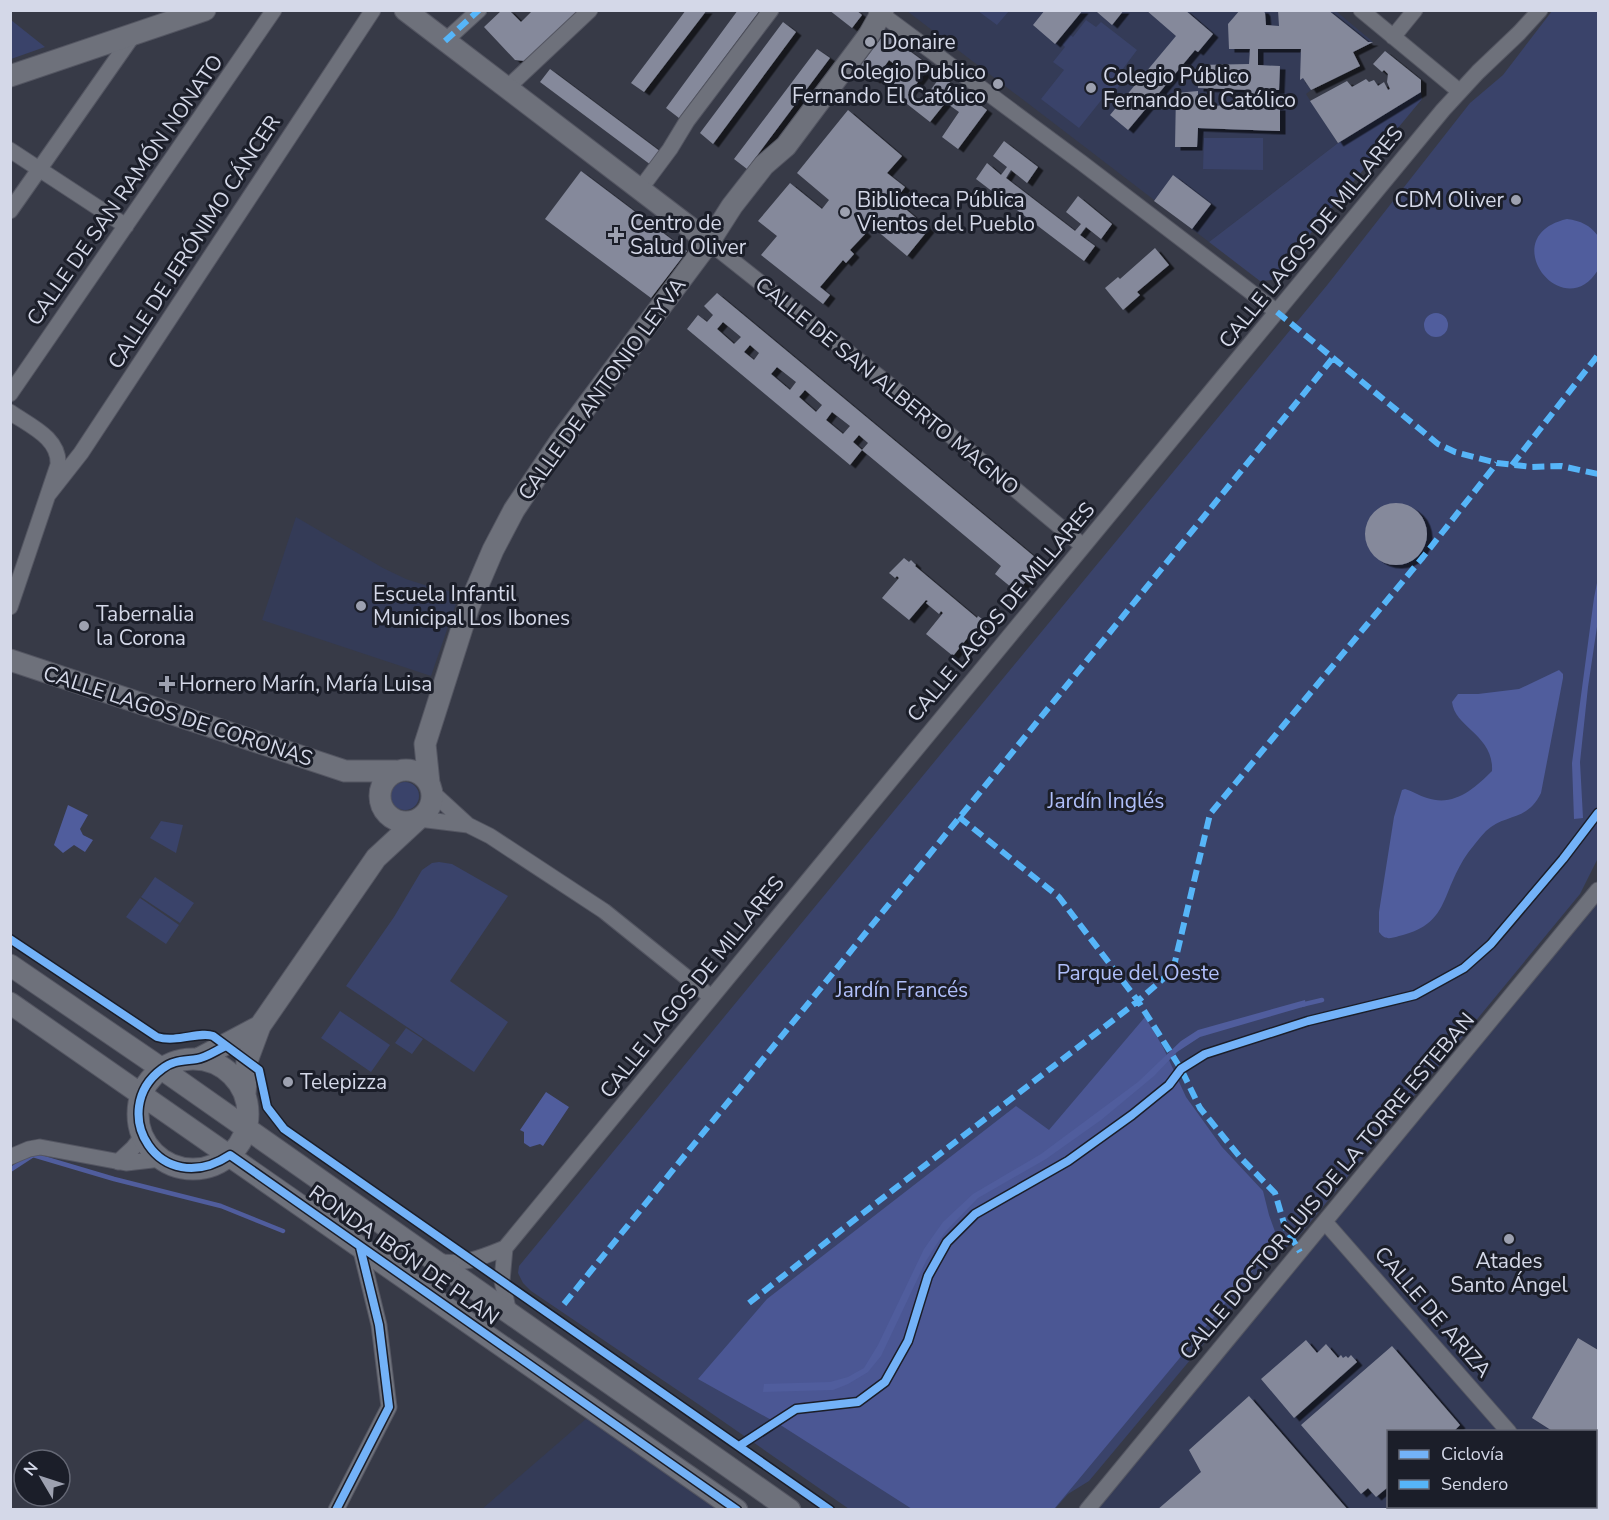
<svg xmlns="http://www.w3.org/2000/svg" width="1609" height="1520" viewBox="0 0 1609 1520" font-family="'Nunito Sans',sans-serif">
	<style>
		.built { fill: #343b57; fill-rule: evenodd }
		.green { fill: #3a436a }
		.forest { fill: #4b5794 }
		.water { fill: #505d9d }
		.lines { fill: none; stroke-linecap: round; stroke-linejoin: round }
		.stream { stroke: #505d9d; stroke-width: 4.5 }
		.building { fill: #85899b; fill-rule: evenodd; filter: url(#shadow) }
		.street-casing { stroke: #545662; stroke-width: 17 }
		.secondary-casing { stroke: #545662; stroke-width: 23 }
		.street { stroke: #6e717b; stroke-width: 15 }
		.secondary { stroke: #6e717b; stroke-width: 21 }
		.quiet { stroke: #56b5f8; stroke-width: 6; stroke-dasharray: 12 6; stroke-linecap: butt }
		.cycleway-casing { stroke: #1b1e29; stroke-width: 11 }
		.cycleway { stroke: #73b2f8; stroke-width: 8 }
		.poi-dot { fill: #9da1b0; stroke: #1b1e29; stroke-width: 2 }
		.labels { text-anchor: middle; stroke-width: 6; stroke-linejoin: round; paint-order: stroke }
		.poi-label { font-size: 21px; fill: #d4d8e8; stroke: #1b1e29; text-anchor: start }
		.street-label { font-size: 21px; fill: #d4d8e8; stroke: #1b1e29 }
		.park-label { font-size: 21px; fill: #b0bffa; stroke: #1b1e29 }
	</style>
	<defs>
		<filter id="shadow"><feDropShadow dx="5.5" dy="3.5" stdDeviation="0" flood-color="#0009"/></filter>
	</defs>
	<rect width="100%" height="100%" fill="#373a47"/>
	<path class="built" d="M 907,11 L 1336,11 L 1373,42 L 1303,78 L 1311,90 L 1306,94 L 1338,143 L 1209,242 Z
		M 296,517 L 383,568 L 406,579 L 440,590 L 460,592 L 431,676 L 262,620 Z
		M 1598,887 L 1598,1509 L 1085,1509 ZM 1388,1432 L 1596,1432 L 1596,1506 L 1388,1506 Z
		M 595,1411 L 735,1509 L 481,1510 Z"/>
	<path class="green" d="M 978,11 L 1009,11 L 997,25 Z
		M 1552,11 L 1598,11 L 1598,858 L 1580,894 L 1298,1237 L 1277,1256 L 1089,1481 L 1068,1494 L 1054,1510 L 849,1509 L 701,1406 L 531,1291 L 523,1283 L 518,1273 L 519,1266 L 1328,284 L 1470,103 L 1503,75 Z
		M 11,20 L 45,47 L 11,59 Z
		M 1086,20 L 1096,27 L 1101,22 L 1137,50 L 1122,70 L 1128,75 L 1107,101 L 1103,98 L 1079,128 L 1041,99 L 1064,70 L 1053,62 L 1065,47 L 1062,44 L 1069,34 L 1073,37 Z
		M 1421,92 L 1422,99 L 1272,280 L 1260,281 L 1209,242 L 1338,143 Z
		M 1204,138 L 1263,138 L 1263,170 L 1203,169 Z
		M391 796a14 14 0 1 1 28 0a14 14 0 1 1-28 0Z
		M 161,821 L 183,825 L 176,853 L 150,838 Z
		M 439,862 L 452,864 L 508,896 L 450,981 L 508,1022 L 474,1072 L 346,986 L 394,917 L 422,870 L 432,863 Z
		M 155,877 L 194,903 L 180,923 L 141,897 Z
		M 140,898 L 179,925 L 166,944 L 126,917 Z
		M 340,1011 L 390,1045 L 371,1072 L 321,1038 Z
		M 406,1028 L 423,1039 L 412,1054 L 395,1043 Z"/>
	<path class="forest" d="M 1145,1017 L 1163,1047 L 1186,1097 L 1222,1147 L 1263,1191 L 1269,1215 L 1278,1240 L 1054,1509 L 912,1509 L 782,1426 L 698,1379 L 767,1299 L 1016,1106 L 1049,1130 Z"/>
	<path class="water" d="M 1567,219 C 1581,221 1590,225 1598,236 L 1598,270 C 1563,327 1493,236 1567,219 Z
		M1424 325a12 12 0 1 1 24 0a12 12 0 1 1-24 0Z
		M 1598,578 L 1598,620 L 1588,687 L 1580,762 L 1583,818 L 1574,819 L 1572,763 L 1594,598 Z
		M 1559,670 L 1563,674 L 1563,678 L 1541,793 C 1527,822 1505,813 1486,831 C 1477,841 1467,853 1461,864 C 1441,899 1446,925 1399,936 C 1389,939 1385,940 1379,932 L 1379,912 L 1394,817 L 1402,790 L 1405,789 C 1413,791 1419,796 1427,798 C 1454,807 1474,789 1492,771 C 1494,735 1455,728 1452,702 L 1458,694 L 1478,694 L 1519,689 Z
		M 68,805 L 88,815 L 80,829 L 83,835 L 93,840 L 85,852 L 74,845 L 63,853 L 54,845 Z
		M 1305,1000 L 1306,1006 L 1200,1037 L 1177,1052 L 1154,1076 L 1101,1120 L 1046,1159 L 978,1198 L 946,1231 L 936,1245 L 926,1261 L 881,1356 L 868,1372 L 848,1384 L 833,1390 L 763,1392 L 764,1384 L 830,1382 L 848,1377 L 864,1368 L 878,1345 L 924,1249 L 943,1222 L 973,1194 L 1041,1154 L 1138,1082 L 1181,1041 L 1198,1030 Z
		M 546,1092 L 569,1107 L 543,1146 L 540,1144 L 530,1147 L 524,1143 L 524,1132 L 520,1130 Z"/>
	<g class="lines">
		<path class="stream" d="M 1301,1005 L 1322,1000
			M 10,1170 L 33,1155 L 114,1179 L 221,1206 L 283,1231"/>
	</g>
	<path class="building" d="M 502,10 L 509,10 L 521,22 L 533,10 L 579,10 L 525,61 L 515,60 L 484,27 Z
		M 686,10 L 707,10 L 644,92 L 631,83 Z
		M 738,10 L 760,10 L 679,118 L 666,108 Z
		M 829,10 L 856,10 L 862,15 L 852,28 Z
		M 1045,10 L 1083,10 L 1055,44 L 1033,25 Z
		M 1098,10 L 1124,10 L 1112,25 L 1097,12 Z
		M 1146,10 L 1185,10 L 1213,34 L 1198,52 L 1195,50 L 1128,130 L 1110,115 L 1176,36 Z
		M 1240,10 L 1263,10 L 1265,13 L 1266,25 L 1279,26 L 1278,10 L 1328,10 L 1368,42 L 1373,42 L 1353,52 L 1360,66 L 1311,90 L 1303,78 L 1300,80 L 1301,49 L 1258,49 L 1258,65 L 1280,66 L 1279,90 L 1257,90 L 1257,106 L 1280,107 L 1280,131 L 1198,128 L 1197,147 L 1175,147 L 1176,93 L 1198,91 L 1198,106 L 1249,105 L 1249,90 L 1198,88 L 1199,65 L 1249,64 L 1250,49 L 1229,49 L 1228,24 Z
		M 783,22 L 796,32 L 713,144 L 700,133 Z
		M 889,36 L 930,66 L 908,95 L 920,104 L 941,76 L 987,110 L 958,149 L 942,137 L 959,112 L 952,107 L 946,102 L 930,122 L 888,89 L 902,70 L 889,60 L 875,80 L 858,69 L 882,37 Z
		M 817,49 L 830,58 L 747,169 L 734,159 Z
		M 1385,51 L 1421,80 L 1421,92 L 1338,143 L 1310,101 L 1347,81 L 1352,87 L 1366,79 L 1369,82 L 1374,80 L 1378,86 L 1384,82 L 1388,90 L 1390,89 L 1387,82 L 1388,74 L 1384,70 L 1382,72 L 1373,64 Z
		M 550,69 L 661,152 L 651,165 L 540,82 Z
		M 848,110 L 902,156 L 887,173 L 905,187 L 895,200 L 929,229 L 907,256 L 869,224 L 862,229 L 866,233 L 850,250 L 854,254 L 846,263 L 843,260 L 820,287 L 830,295 L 823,304 L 761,255 L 777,236 L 758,221 L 790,183 L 822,209 L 829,200 L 797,173 Z
		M 1004,141 L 1038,167 L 1027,183 L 1011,170 L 1006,178 L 1075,231 L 1081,224 L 1066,212 L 1078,196 L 1112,224 L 1101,239 L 1086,227 L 1080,235 L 1095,246 L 1084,261 L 976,179 L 987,163 L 1001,175 L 1007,167 L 993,156 Z
		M 581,171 L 687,251 L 651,298 L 545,219 Z
		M 1173,175 L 1211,204 L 1192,229 L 1154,201 Z
		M 1155,248 L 1169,265 L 1137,292 L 1140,295 L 1123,310 L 1105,288 L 1118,277 L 1120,279 Z
		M 717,293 L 1042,563 L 1017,592 L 995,574 L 1001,566 L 862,450 L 850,465 L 687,329 L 698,315 L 707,322 L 713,315 L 704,306 ZM 723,322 L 741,337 L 734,344 L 717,329 ZM 750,345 L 759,353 L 754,360 L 744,352 ZM 777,367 L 796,382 L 790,390 L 771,374 ZM 805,390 L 822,405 L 816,412 L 799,397 ZM 832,412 L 850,426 L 843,434 L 826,420 ZM 859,435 L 868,443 L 862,450 L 853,442 Z
		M1365 534a31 31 0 1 1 62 0a31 31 0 1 1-62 0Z
		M 904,558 L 909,562 L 911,560 L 916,565 L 915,566 L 977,618 L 978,616 L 985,621 L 982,623 L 987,627 L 975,640 L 969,636 L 953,656 L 926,634 L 943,613 L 941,611 L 939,614 L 926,603 L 928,601 L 926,600 L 909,620 L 882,598 L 899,578 L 897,576 L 895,578 L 889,573 Z
		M 1578,1338 L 1598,1350 L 1598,1458 L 1596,1456 L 1596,1432 L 1554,1432 L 1532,1418 Z
		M 1306,1340 L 1317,1353 L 1326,1344 L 1338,1358 L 1341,1355 L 1343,1358 L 1346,1356 L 1348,1358 L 1351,1355 L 1357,1362 L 1294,1418 L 1261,1379 Z
		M 1392,1346 L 1460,1425 L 1453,1432 L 1388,1432 L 1388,1487 L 1376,1497 L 1368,1488 L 1361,1494 L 1301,1425 Z
		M 1249,1396 L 1348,1510 L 1157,1510 L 1201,1472 L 1189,1450 Z
		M 1411,1506 L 1525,1506 L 1526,1508 L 1407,1510 Z"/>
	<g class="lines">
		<g class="street-casing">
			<path id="street" d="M 876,10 L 1082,163 L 1277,312
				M 1361,10 L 1459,91
				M 1393,37 L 1415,10
				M 445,41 L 479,10
				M 508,87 L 590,10
				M 10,150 L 126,226
				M 641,188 L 670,149 L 687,121 L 771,10
				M 10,211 L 134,34
				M 709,242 L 902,395 L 1083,546
				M 10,394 L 274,10
				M 10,412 C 30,426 60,438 58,465 L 10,607
				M 48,495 L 81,453 L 373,10
				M 432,792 L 468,825 L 490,836 L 604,911 L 711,997
				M 419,819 L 468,825
				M 10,1157 L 29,1149 L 40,1147 L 126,1163 L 161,1159
				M 118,1162 L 133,1148 L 143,1135
				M 1325,1222 L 1509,1432
				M 505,1248 L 502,1281 L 509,1313
				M 438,1261 C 462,1266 483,1257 505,1248 L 1443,110 L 1478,72 L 1519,33 L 1540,10
				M 1574,1506 L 1576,1510
				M 336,1510 L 389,1407 L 379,1325 L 360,1247
				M 1087,1510 L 1598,890"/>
		</g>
		<g class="secondary-casing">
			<path id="secondary" d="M 405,10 L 709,242
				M 10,76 L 205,10
				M 10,660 L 345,771 L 396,771
				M380 796a26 26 0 1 1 52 0a26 26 0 1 1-52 0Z
				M 429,783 L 425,744 L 469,606 L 493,550 L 514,510 L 559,443 L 709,242 L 732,206 L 764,165 L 786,146 L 869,35 L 883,10
				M 10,965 L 152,1062 L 790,1510
				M 10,1003 L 737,1510
				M 198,1059 L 260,1026
				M138 1114a55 55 0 1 1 110 0a55 55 0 1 1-110 0Z
				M 245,1095 L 247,1061 L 260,1026 L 376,858 L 417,820"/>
		</g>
		<use href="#street" class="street"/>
		<use href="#secondary" class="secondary"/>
		<path class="quiet" d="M 445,41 L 479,10
			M 1277,312 L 1438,444 L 1455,452 L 1497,463 L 1532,467 L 1561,466 L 1598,474
			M 1512,465 L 1598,355
			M 959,817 L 1059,897 L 1138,1001 L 1181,1069 L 1200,1108 L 1239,1156 L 1275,1193 L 1285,1227 L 1300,1252
			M 749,1303 L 858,1217 L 1138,1001 L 1173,970 L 1210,814 L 1423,557 L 1497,463
			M 564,1304 L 1332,359"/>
		<g class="cycleway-casing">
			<path id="cycleway" d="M 10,939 L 157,1037 C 177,1043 200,1031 213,1036 L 259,1070 L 267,1107 L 284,1129 L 830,1510
				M 226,1046 C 217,1050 206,1058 197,1059 C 184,1061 173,1060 162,1069 C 106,1110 159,1202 230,1155 L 737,1510
				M 739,1446 L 796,1409 L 858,1402 L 885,1382 L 908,1341 L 928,1276 L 947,1242 L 975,1214 L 1068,1161 L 1132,1115 L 1169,1085 L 1181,1069 L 1205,1054 L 1308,1021 L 1415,995 L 1464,968 L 1491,944 L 1563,859 L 1598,813
				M 336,1510 L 389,1407 L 379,1325 L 360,1247"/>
		</g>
		<use href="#cycleway" class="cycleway"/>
	</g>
	<g class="poi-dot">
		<circle cx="870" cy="42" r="6"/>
		<circle cx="998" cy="84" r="6"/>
		<circle cx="1091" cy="88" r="6"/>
		<circle cx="1516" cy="200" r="6"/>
		<circle cx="845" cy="212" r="6"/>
		<path d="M613 226h6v6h6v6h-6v6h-6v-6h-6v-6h6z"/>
		<circle cx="361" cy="606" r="6"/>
		<circle cx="84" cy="626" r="6"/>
		<path d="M164 675h6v6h6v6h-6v6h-6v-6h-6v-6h6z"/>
		<circle cx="288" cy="1082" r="6"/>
		<circle cx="1509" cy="1239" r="6"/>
	</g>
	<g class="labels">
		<g class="poi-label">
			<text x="882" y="49">Donaire</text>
			<text x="986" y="79" text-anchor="end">Colegio Publico<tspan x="986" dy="24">Fernando El Católico</tspan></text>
			<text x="1103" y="83">Colegio Público<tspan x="1103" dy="24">Fernando el Católico</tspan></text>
			<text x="857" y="207">Biblioteca Pública<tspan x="857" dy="24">Vientos del Pueblo</tspan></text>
			<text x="1504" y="207" text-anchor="end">CDM Oliver</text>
			<text x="630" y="230">Centro de<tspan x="630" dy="24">Salud Oliver</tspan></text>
			<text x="373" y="601">Escuela Infantil<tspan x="373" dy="24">Municipal Los Ibones</tspan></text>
			<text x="96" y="621">Tabernalia<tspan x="96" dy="24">la Corona</tspan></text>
			<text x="179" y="691">Hornero Marín, María Luisa</text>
			<text x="300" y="1089">Telepizza</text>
			<text x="1509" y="1268" text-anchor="middle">Atades<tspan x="1509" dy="24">Santo Ángel</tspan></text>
		</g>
		<g class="street-label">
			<text transform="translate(125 190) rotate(-55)" y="7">CALLE DE SAN RAMÓN NONATO</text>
			<text transform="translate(1311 237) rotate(-51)" y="7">CALLE LAGOS DE MILLARES</text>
			<text transform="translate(194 242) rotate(-57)" y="7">CALLE DE JERÓNIMO CÁNCER</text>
			<text transform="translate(887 386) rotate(39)" y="7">CALLE DE SAN ALBERTO MAGNO</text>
			<text transform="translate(602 389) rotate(-54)" y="7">CALLE DE ANTONIO LEYVA</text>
			<text transform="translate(1001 612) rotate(-50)" y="7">CALLE LAGOS DE MILLARES</text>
			<text transform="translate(178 716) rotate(18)" y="7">CALLE LAGOS DE CORONAS</text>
			<text transform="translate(692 987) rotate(-51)" y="7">CALLE LAGOS DE MILLARES</text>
			<text transform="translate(1327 1186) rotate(-50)" y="7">CALLE DOCTOR LUIS DE LA TORRE ESTEBAN</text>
			<text transform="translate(404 1255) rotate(35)" y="7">RONDA IBÓN DE PLAN</text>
			<text transform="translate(1433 1312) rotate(49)" y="7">CALLE DE ARIZA</text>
		</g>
		<g class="park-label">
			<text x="1106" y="808">Jardín Inglés</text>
			<text x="1138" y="980">Parque del Oeste</text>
			<text x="902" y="997">Jardín Francés</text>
		</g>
	</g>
	<rect width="1609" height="1520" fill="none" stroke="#d4d8e8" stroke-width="24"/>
	<rect x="1387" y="1430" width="210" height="78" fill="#1b1e29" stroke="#656875" stroke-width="1.5"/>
	<rect x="1399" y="1450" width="30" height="9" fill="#73b2f8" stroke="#656875" stroke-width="1.5"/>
	<text x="1441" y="1460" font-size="18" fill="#d4d8e8">Ciclovía</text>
	<rect x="1399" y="1480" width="30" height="9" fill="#56b5f8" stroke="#656875" stroke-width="1.5"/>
	<text x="1441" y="1490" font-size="18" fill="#d4d8e8">Sendero</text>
	<g transform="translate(42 1478) rotate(309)"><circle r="28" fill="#1b1e29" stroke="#656875" stroke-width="1.5"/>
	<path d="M0-4.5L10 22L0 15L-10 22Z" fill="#9da1b0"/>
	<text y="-9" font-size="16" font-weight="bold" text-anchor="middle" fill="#d4d8e8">N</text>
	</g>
</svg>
